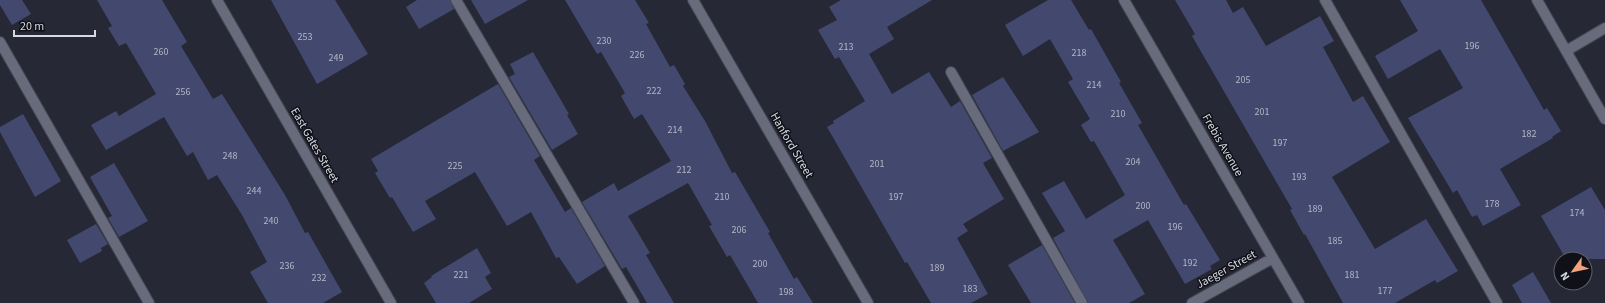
<svg xmlns="http://www.w3.org/2000/svg" width="1605" height="303" viewBox="0 0 1605 303" font-family="'Source Sans 3',sans-serif">
	<style>
		.building { fill: #43496e }
		.lines { fill: none; stroke-linecap: round; stroke-linejoin: round }
		.minor-casing { stroke: #434550; stroke-width: 12 }
		.minor { stroke: #676b7b; stroke-width: 10 }
		.labels { text-anchor: middle; stroke-width: 3; stroke-linejoin: round; paint-order: stroke }
		.number-label { font-size: 10px; fill: #b2b5c5 }
		.street-label { font-size: 12px; fill: #d7d9e2; stroke: #101118 }
	</style>
	<rect width="100%" height="100%" fill="#262836"/>
	<path class="building" d="M 0,0 L 22,0 L 31,14 L 12,25 L 0,5 Z
		M 97,0 L 162,0 L 187,42 L 181,46 L 213,99 L 222,94 L 285,195 L 305,233 L 308,232 L 342,292 L 323,303 L 268,303 L 250,272 L 267,262 L 242,215 L 217,175 L 208,180 L 193,152 L 187,156 L 164,117 L 106,150 L 91,125 L 116,111 L 119,116 L 156,94 L 126,43 L 119,46 L 108,28 L 112,26 Z
		M 271,0 L 335,0 L 368,54 L 317,84 Z
		M 417,0 L 450,0 L 454,9 L 419,29 L 406,7 Z
		M 471,0 L 528,0 L 485,24 Z
		M 565,0 L 635,0 L 649,23 L 646,24 L 670,67 L 674,65 L 685,84 L 683,86 L 705,121 L 732,173 L 735,172 L 770,232 L 768,233 L 794,279 L 797,277 L 813,303 L 758,303 L 730,255 L 727,257 L 709,226 L 712,225 L 688,183 L 628,216 L 650,253 L 646,255 L 674,303 L 647,303 L 626,267 L 622,269 L 582,202 L 614,183 L 618,191 L 671,161 L 642,114 L 634,119 L 621,96 L 625,93 L 601,52 L 597,54 Z
		M 841,0 L 932,0 L 887,27 L 894,39 L 869,54 L 892,94 L 929,72 L 951,107 L 960,101 L 992,158 L 983,163 L 1004,199 L 963,224 L 968,231 L 957,238 L 988,294 L 971,303 L 931,303 L 907,262 L 905,263 L 827,127 L 834,123 L 833,121 L 865,101 L 839,57 L 835,59 L 818,30 L 837,20 L 829,7 Z
		M 1048,0 L 1071,0 L 1089,30 L 1091,29 L 1121,82 L 1119,83 L 1142,123 L 1138,125 L 1184,205 L 1186,204 L 1220,260 L 1210,266 L 1212,269 L 1185,284 L 1148,220 L 1113,240 L 1145,294 L 1129,303 L 1088,303 L 1053,238 L 1065,231 L 1042,193 L 1064,181 L 1086,219 L 1125,195 L 1094,141 L 1091,142 L 1081,125 L 1090,119 L 1068,82 L 1073,79 L 1050,39 L 1023,56 L 1005,25 Z
		M 1175,0 L 1226,0 L 1233,13 L 1243,7 L 1266,46 L 1320,16 L 1334,41 L 1323,47 L 1353,102 L 1363,96 L 1390,142 L 1332,177 L 1375,249 L 1426,219 L 1458,271 L 1437,283 L 1435,280 L 1395,303 L 1343,303 L 1305,234 L 1304,235 L 1290,210 L 1292,209 L 1192,36 L 1195,34 Z
		M 1400,0 L 1481,0 L 1544,110 L 1547,108 L 1561,131 L 1552,137 L 1553,138 L 1500,169 L 1521,205 L 1483,226 L 1477,215 L 1472,217 L 1457,190 L 1453,193 L 1408,118 L 1463,88 L 1440,49 L 1388,79 L 1375,56 L 1418,31 Z
		M 533,52 L 569,114 L 567,115 L 578,134 L 552,150 L 509,77 L 515,74 L 510,64 Z
		M 1003,77 L 1039,132 L 1003,151 L 972,95 Z
		M 498,84 L 540,156 L 534,160 L 565,212 L 571,208 L 605,266 L 577,284 L 559,257 L 556,258 L 531,212 L 507,226 L 475,172 L 425,201 L 436,219 L 413,232 L 392,197 L 390,198 L 375,173 L 378,171 L 371,159 Z
		M 23,114 L 61,181 L 35,197 L 0,132 L 0,127 Z
		M 114,163 L 148,221 L 119,237 L 108,218 L 112,216 L 90,177 Z
		M 1591,187 L 1605,210 L 1605,259 L 1566,259 L 1541,216 Z
		M 96,224 L 108,244 L 101,248 L 102,251 L 80,263 L 67,240 Z
		M 1042,245 L 1075,303 L 1031,303 L 1008,265 Z
		M 477,248 L 491,273 L 485,277 L 492,289 L 469,303 L 436,303 L 424,283 L 432,277 L 431,276 Z
		M 1533,272 L 1551,303 L 1522,303 L 1512,285 Z"/>
	<g class="lines">
		<g class="minor-casing">
			<path id="minor" d="M 217,0 L 391,303
				M 456,0 L 634,303
				M 693,0 L 868,303
				M 1124,0 L 1299,303
				M 1325,0 L 1497,303
				M 1537,0 L 1605,119
				M 0,42 L 149,303
				M 1566,51 L 1605,28
				M 951,72 L 1082,303
				M 1192,303 L 1273,258"/>
		</g>
		<use href="#minor" class="minor"/>
	</g>
	<g class="labels">
		<g class="number-label">
			<text x="305" y="40">253</text>
			<text x="604" y="44">230</text>
			<text x="1472" y="49">196</text>
			<text x="846" y="50">213</text>
			<text x="161" y="55">260</text>
			<text x="1079" y="56">218</text>
			<text x="637" y="58">226</text>
			<text x="336" y="61">249</text>
			<text x="1243" y="83">205</text>
			<text x="1094" y="88">214</text>
			<text x="654" y="94">222</text>
			<text x="183" y="95">256</text>
			<text x="1262" y="115">201</text>
			<text x="1118" y="117">210</text>
			<text x="675" y="133">214</text>
			<text x="1529" y="137">182</text>
			<text x="1280" y="146">197</text>
			<text x="230" y="159">248</text>
			<text x="1133" y="165">204</text>
			<text x="877" y="167">201</text>
			<text x="455" y="169">225</text>
			<text x="684" y="173">212</text>
			<text x="1299" y="180">193</text>
			<text x="254" y="194">244</text>
			<text x="722" y="200">210</text>
			<text x="896" y="200">197</text>
			<text x="1492" y="207">178</text>
			<text x="1143" y="209">200</text>
			<text x="1315" y="212">189</text>
			<text x="1577" y="216">174</text>
			<text x="271" y="224">240</text>
			<text x="1175" y="230">196</text>
			<text x="739" y="233">206</text>
			<text x="1335" y="244">185</text>
			<text x="1190" y="266">192</text>
			<text x="760" y="267">200</text>
			<text x="287" y="269">236</text>
			<text x="937" y="271">189</text>
			<text x="461" y="278">221</text>
			<text x="1352" y="278">181</text>
			<text x="319" y="281">232</text>
			<text x="970" y="292">183</text>
			<text x="1385" y="294">177</text>
			<text x="786" y="295">198</text>
		</g>
		<g class="street-label">
			<text transform="translate(315 145) rotate(60)" y="4">East Gates Street</text>
			<text transform="translate(792 145) rotate(60)" y="4">Hanford Street</text>
			<text transform="translate(1223 145) rotate(60)" y="4">Frebis Avenue</text>
			<text transform="translate(1226 269) rotate(-29)" y="4">Jaeger Street</text>
		</g>
	</g>
	<g transform="translate(1573 271) rotate(237)"><circle r="19" fill="#101118" stroke="#606169"/>
	<path d="M0-3L7 15L0 10L-7 15Z" fill="#f1a17d"/>
	<text y="-6" font-size="11" font-weight="bold" text-anchor="middle" fill="#d7d9e2">N</text>
	</g>
	<path d="M14 30v6h81v-6" fill="none" stroke="#d7d9e2" stroke-width="2"/>
	<text x="20" y="30" font-size="12" fill="#d7d9e2" stroke="#101118" stroke-width="3" paint-order="stroke">20 m</text>
</svg>
